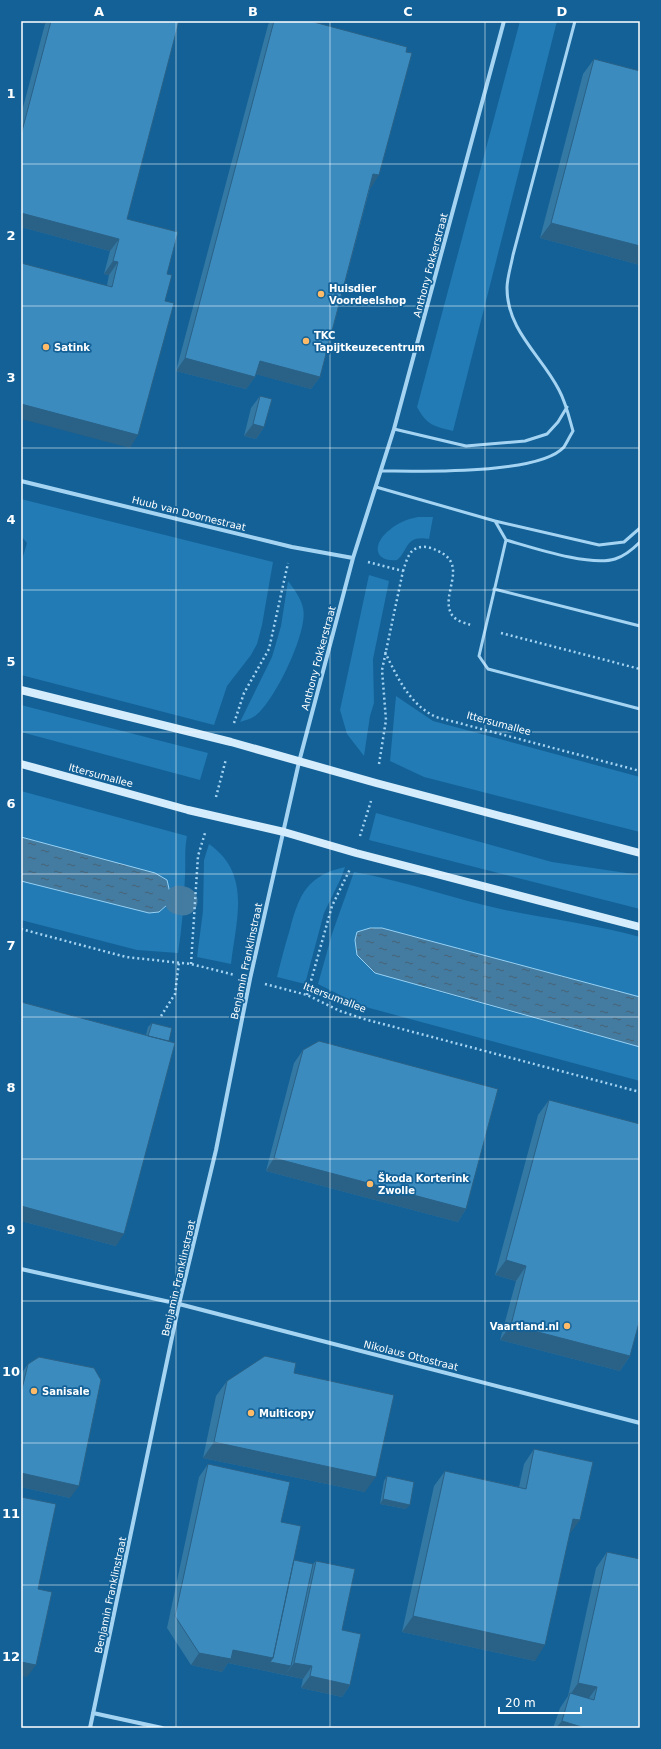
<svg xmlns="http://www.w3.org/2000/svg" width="661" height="1749" viewBox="0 0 661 1749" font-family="'DejaVu Sans',sans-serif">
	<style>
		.green { fill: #227bb4 }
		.water { fill: url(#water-ripples); stroke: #97d2f6 }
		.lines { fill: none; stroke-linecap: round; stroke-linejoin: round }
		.canal { stroke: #447ba1; stroke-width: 29 }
		.path { stroke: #a5d4f3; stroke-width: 2.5; stroke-dasharray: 2 3; stroke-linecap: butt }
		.lane { stroke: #a5d4f3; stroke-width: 3 }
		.street { stroke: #a5d4f3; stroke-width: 4 }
		.secondary { stroke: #d4ecfc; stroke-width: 8 }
		.wall { fill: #3478a4 }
		.shaded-wall { fill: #2a6186 }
		.building { fill: #3c8bbf; stroke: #2a6186 }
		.grid { fill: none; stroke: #fff; stroke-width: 1; stroke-opacity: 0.55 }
		.poi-dot { fill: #ffbb67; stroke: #136197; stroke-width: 1.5 }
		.labels { text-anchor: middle; stroke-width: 3.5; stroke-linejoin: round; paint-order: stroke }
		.street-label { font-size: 10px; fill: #fff; stroke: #136197 }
		.poi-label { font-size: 10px; font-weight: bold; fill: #fff; stroke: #136197; text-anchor: start }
		.neatline { fill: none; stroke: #fff; stroke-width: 1.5 }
		.grid-label { font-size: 13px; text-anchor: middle; font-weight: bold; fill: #fff }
	</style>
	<defs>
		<pattern id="water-ripples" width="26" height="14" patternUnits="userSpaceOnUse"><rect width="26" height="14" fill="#447ba1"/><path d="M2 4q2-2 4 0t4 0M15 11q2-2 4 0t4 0" fill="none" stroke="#486476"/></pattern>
	</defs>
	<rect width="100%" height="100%" fill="#136197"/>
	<path class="green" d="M 520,21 L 557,21 L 453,431 C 433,426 427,425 417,407 Z
		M 21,499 L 273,562 L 262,625 L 257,644 L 251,655 L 227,686 L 214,725 L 21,675 L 21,563 L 27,543 L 21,536 Z
		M 418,517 L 433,517 L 429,539 C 404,535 409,551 397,560 C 375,562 372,546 387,532 C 396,524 406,519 418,517 Z
		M 369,575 L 389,581 L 373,659 L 374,703 L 370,716 L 364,756 L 347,734 L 340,710 Z
		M 288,581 C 294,589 301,598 303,608 C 309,630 274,703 255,716 C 251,719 245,720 240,722 L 272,657 L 281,626 Z
		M 396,696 L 433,721 L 640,777 L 640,832 L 424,777 L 390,761 Z
		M 21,705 L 208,753 L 200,780 L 21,732 Z
		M 21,791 L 187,836 C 184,852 186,860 185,876 C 184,902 182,928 178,953 L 137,950 L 21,920 L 21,881 L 149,913 L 159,912 L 181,896 L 170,893 L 155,873 L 21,837 Z
		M 376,813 L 552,862 L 640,875 L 640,909 L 369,840 Z
		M 209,844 C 252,874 236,920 231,964 L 197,957 L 203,911 L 204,860 Z
		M 345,867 L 341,878 L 324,913 L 305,984 L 277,977 C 281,961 285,945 290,929 C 299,894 308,875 345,867 Z
		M 354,872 C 405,881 454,899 505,910 C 550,919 596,925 640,937 L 640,997 L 382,928 L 422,987 L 640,1047 L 640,1081 L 362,1006 L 318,984 L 332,934 Z"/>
	<path class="water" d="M 21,837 L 155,873 L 167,880 L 170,893 L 181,895 L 178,906 L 167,905 L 159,912 L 149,913 L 21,881 Z
		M 370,928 L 382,928 L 640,997 L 640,1047 L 375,973 L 357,955 L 355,940 L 357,932 Z"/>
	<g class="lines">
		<path class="canal" d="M 179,900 L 183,901"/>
		<path class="path" d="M 368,562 L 403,571 L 382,670 L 386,720 L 379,764
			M 403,571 C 406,563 408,551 417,548 C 424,545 432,548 438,551 C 470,565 439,595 452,615 C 456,621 465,623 471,625
			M 501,633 L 640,669
			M 385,652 C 397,677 410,705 436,717 L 640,771
			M 234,723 L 244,693 L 269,649 L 288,563
			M 216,797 L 226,759
			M 360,836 L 371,801
			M 21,929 L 126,957 L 191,964 L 235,975
			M 191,964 L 198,856 L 205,833
			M 265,984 L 307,995 L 340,1011 L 364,1019 L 640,1092
			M 307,995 L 332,906 L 350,869
			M 161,1016 L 175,994 L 179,962"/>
		<path class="lane" d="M 394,429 L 466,446 L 525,441 L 547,434 L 558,422 L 567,407
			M 381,471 C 420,471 539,475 564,447 C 567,442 570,436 573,431 C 569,417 566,403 559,390 C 542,356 507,331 507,288 C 507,278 511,266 513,255 L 575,21
			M 376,487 L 495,521 L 506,540 L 479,656 L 488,669 L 640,709
			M 495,521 L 599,545 L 624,542 L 640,528
			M 506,540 C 531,547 590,567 615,559 C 625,556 632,550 640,542
			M 494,589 L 640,626"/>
		<path class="street" d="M 21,481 L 292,547 L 353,558
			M 21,1269 L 179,1304 L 640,1423
			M 93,1713 L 162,1728
			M 90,1728 L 179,1304 L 216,1150 L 250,979 L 299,762 L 353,558 L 394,429 L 504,21"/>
		<path class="secondary" d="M 21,690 L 231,742 L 376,783 L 640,853
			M 21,764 L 188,810 L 284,832 L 356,853 L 640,927"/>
	</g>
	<path class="wall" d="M 40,21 L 179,21 L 127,219 L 167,274 L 165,301 L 130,448 L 107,285 L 109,275 L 104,274 L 110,251 L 21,227 L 21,115 L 45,24 L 40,23 Z
		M 270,21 L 310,21 L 371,188 L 370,188 L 320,377 L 311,389 L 256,374 L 255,377 L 246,389 L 176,371 L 268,25 Z
		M 594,59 L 640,265 L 540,238 L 583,74 Z
		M 260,396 L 264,427 L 256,439 L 244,436 L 251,408 Z
		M 21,1002 L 146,1035 L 148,1027 L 152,1023 L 116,1246 L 21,1221 Z
		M 303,1050 L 466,1209 L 458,1222 L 266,1171 L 294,1063 Z
		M 549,1100 L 630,1356 L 620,1371 L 500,1340 L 516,1281 L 495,1275 L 538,1115 Z
		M 28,1364 L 70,1498 L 21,1487 L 21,1374 Z
		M 294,1373 L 365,1492 L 203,1458 L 216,1396 L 227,1381 Z
		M 534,1449 L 569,1535 L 535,1661 L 402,1632 L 434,1486 L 445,1471 L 519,1487 L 524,1464 Z
		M 208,1464 L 281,1522 L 294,1560 L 313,1564 L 316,1561 L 342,1630 L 350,1685 L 342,1697 L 301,1688 L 303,1679 L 228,1663 L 222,1672 L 191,1665 L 167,1628 L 199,1477 Z
		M 387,1476 L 406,1509 L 380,1504 L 384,1481 Z
		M 607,1552 L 640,1728 L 553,1728 L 560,1708 L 568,1696 L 596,1568 Z"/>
	<path class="shaded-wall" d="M 41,21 L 47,21 L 45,24 L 40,23 Z
		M 373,174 L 379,175 L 371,188 L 365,186 Z
		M 21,213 L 119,239 L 110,251 L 21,227 Z
		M 551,223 L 640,246 L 640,265 L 540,238 Z
		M 113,261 L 118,262 L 109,275 L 104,274 Z
		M 185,358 L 255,377 L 246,389 L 176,371 Z
		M 260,361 L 320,377 L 311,389 L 251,373 Z
		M 21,404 L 138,435 L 130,448 L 21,419 Z
		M 253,424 L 264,427 L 256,439 L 244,436 Z
		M 274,1158 L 466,1209 L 458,1222 L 266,1171 Z
		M 21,1206 L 124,1234 L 116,1246 L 21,1221 Z
		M 506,1260 L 526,1266 L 516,1281 L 495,1275 Z
		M 511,1325 L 630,1356 L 620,1371 L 500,1340 Z
		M 214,1442 L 376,1477 L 365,1492 L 203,1458 Z
		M 21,1473 L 79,1486 L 70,1498 L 21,1487 Z
		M 383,1499 L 410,1505 L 406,1509 L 380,1504 Z
		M 573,1519 L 580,1520 L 569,1535 Z
		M 413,1616 L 545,1645 L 535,1661 L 402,1632 Z
		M 233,1650 L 273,1658 L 291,1666 L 285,1675 L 228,1663 L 222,1672 L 191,1665 L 199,1653 Z
		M 21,1662 L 36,1665 L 27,1677 L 21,1676 Z
		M 294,1663 L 312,1666 L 303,1679 L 285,1675 Z
		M 310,1676 L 350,1685 L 342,1697 L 301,1688 Z
		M 578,1683 L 597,1687 L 586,1702 L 570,1695 Z
		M 562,1721 L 585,1728 L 556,1728 Z"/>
	<path class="building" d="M 51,21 L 179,21 L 127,219 L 178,232 L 167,274 L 172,275 L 165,301 L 174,303 L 138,435 L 21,404 L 21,263 L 112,287 L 118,262 L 113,261 L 119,239 L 21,213 L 21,135 Z
		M 274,21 L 310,21 L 407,47 L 406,52 L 412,53 L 379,175 L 373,174 L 320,377 L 260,361 L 255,377 L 185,358 Z
		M 594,59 L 640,71 L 640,246 L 551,223 Z
		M 260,396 L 272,399 L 264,427 L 253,424 Z
		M 21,1002 L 175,1043 L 124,1234 L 21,1206 Z
		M 152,1023 L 172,1028 L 169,1041 L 148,1036 Z
		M 319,1041 L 498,1089 L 466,1209 L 274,1158 L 303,1050 Z
		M 549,1100 L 640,1124 L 640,1319 L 630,1356 L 511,1325 L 526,1266 L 506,1260 Z
		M 265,1356 L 296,1363 L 294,1373 L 394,1395 L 376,1477 L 214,1442 L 227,1381 Z
		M 39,1357 L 94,1368 L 101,1380 L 79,1486 L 21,1473 L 21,1393 L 28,1364 Z
		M 534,1449 L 593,1462 L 580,1520 L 573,1519 L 545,1645 L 413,1616 L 445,1471 L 526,1489 Z
		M 208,1464 L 290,1482 L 281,1522 L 301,1526 L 273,1658 L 233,1650 L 231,1659 L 199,1653 L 175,1616 Z
		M 387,1476 L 414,1482 L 410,1505 L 383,1499 Z
		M 21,1497 L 56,1504 L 38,1589 L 52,1592 L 36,1665 L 21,1662 Z
		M 607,1552 L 640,1559 L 640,1728 L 585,1728 L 562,1721 L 570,1693 L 594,1700 L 597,1687 L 578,1683 Z
		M 294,1560 L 313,1564 L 291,1666 L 270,1662 L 273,1658 Z
		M 316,1561 L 355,1569 L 342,1630 L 361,1634 L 350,1685 L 310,1676 L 312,1666 L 294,1663 Z"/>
	<path class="grid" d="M 176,21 L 176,1728M 330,21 L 330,1728M 485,21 L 485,1728M 21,164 L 640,164M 21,306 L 640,306M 21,448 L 640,448M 21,590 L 640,590M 21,732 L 640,732M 21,874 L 640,874M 21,1017 L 640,1017M 21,1159 L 640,1159M 21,1301 L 640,1301M 21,1443 L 640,1443M 21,1585 L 640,1585"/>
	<g class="poi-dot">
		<circle cx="321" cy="294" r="4"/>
		<circle cx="306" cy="341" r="4"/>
		<circle cx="46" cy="347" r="4"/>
		<circle cx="370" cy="1184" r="4"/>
		<circle cx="567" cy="1326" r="4"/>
		<circle cx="34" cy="1391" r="4"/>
		<circle cx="251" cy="1413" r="4"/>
	</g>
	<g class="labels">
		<g class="street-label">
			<text transform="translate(430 265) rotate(-75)" y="4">Anthony Fokkerstraat</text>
			<text transform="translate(189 513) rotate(14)" y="4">Huub van Doornestraat</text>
			<text transform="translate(318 658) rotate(-75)" y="4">Anthony Fokkerstraat</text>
			<text transform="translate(499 723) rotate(15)" y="4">Ittersumallee</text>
			<text transform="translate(101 775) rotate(15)" y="4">Ittersumallee</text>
			<text transform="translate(246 961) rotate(-78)" y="4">Benjamin Franklinstraat</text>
			<text transform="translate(335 997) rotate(21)" y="4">Ittersumallee</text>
			<text transform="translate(178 1278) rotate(-77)" y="4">Benjamin Franklinstraat</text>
			<text transform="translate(411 1355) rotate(14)" y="4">Nikolaus Ottostraat</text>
			<text transform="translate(110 1595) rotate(-78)" y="4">Benjamin Franklinstraat</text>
		</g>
		<g class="poi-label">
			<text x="329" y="292">Huisdier<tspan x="329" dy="12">Voordeelshop</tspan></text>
			<text x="314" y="339">TKC<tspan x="314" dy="12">Tapijtkeuzecentrum</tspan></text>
			<text x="54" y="351">Satink</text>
			<text x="378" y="1182">Škoda Korterink<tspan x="378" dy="12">Zwolle</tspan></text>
			<text x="559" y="1330" text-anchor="end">Vaartland.nl</text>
			<text x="42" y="1395">Sanisale</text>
			<text x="259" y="1417">Multicopy</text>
		</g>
	</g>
	<rect width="661" height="1749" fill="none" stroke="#136197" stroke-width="44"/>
	<path d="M499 1707v6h82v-6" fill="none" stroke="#ffffff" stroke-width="2"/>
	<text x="505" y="1707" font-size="12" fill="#ffffff" stroke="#136197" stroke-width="3" paint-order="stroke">20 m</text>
	<rect x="22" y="22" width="617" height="1705" class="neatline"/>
	<g class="grid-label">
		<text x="99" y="16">A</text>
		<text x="253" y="16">B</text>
		<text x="408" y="16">C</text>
		<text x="562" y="16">D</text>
		<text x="11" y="98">1</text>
		<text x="11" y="240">2</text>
		<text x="11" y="382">3</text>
		<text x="11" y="524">4</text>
		<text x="11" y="666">5</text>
		<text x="11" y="808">6</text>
		<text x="11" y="950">7</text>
		<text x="11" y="1092">8</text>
		<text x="11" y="1234">9</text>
		<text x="11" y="1376">10</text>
		<text x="11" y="1518">11</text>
		<text x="11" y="1661">12</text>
	</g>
</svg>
